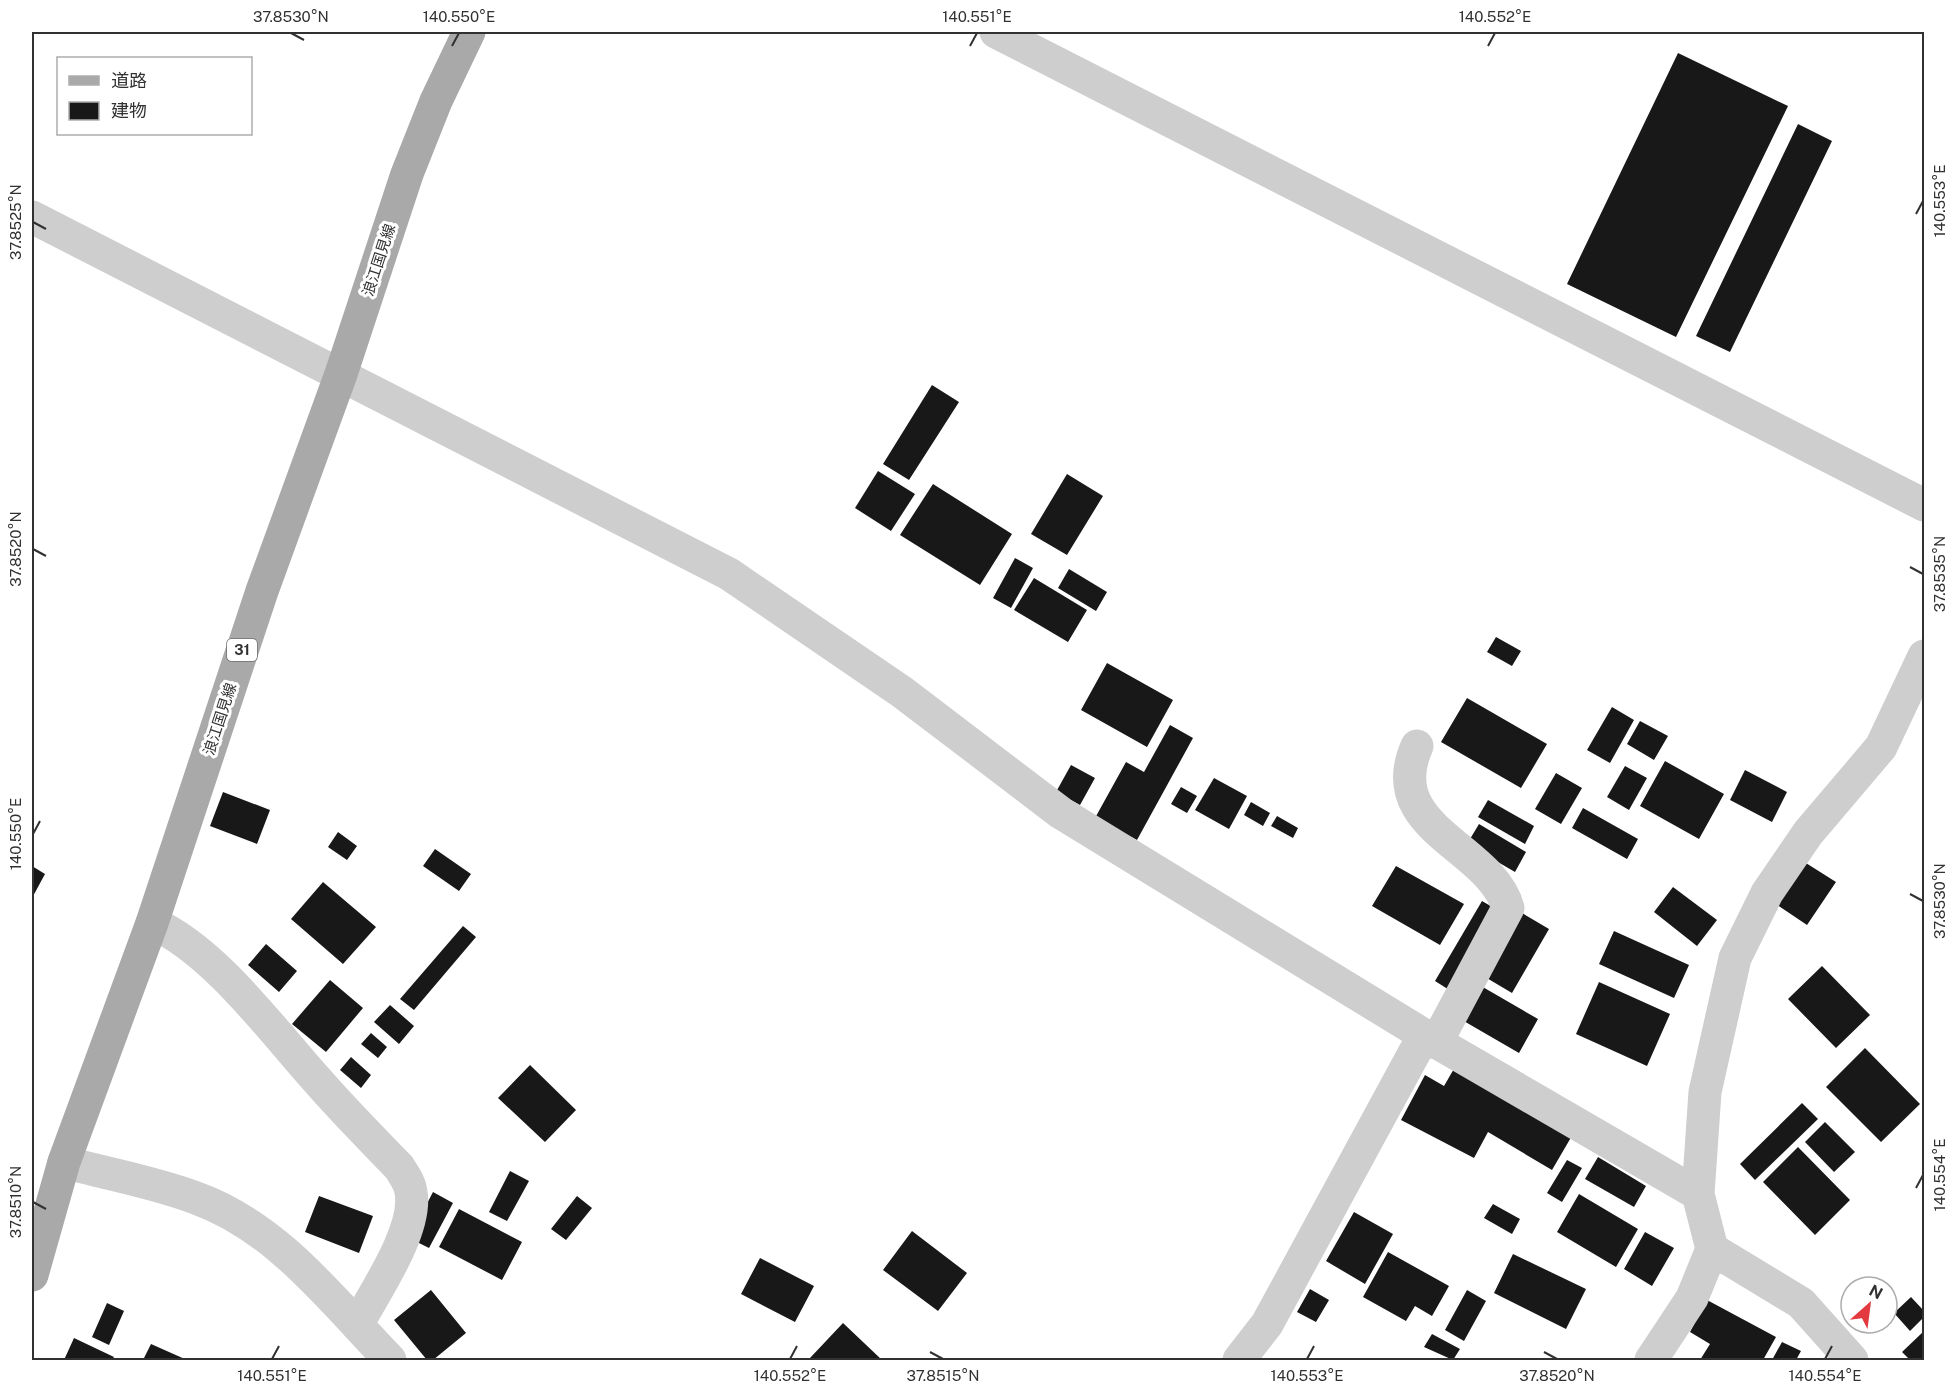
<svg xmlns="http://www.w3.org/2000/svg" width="1956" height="1392" viewBox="0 0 1956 1392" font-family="'Public Sans','Noto Sans JP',sans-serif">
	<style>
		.building { fill: #181818 }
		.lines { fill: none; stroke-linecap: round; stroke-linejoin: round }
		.minor { stroke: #cecece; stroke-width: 33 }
		.major { stroke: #a9a9a9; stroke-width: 33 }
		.ticks { fill: none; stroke: #313131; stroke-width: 2 }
		.labels { text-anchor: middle; stroke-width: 6; stroke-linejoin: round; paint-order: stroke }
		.shield { fill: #fff; stroke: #6f6f6f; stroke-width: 1.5 }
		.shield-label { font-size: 14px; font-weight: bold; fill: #313131 }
		.street-label { font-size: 15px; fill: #313131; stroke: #fff }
		.neatline { fill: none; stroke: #313131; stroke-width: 2 }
		.ticks-label { font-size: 15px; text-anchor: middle; fill: #313131 }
	</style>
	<rect width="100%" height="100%" fill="#fff"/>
	<path class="building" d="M 1678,53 L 1788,106 L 1676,337 L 1567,284 Z
		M 1798,124 L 1832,141 L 1730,352 L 1696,336 Z
		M 932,385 L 959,402 L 909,480 L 883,464 Z
		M 878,471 L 915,494 L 891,531 L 855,508 Z
		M 1067,474 L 1103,496 L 1067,555 L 1031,534 Z
		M 933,484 L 1012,534 L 980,585 L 900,535 Z
		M 1015,558 L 1033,568 L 1011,608 L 993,598 Z
		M 1069,569 L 1107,592 L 1096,611 L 1058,588 Z
		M 1034,578 L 1087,610 L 1068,642 L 1014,610 Z
		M 1496,637 L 1521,651 L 1512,666 L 1487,652 Z
		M 1107,663 L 1173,700 L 1147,747 L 1081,710 Z
		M 1467,698 L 1547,744 L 1521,788 L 1441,742 Z
		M 1612,707 L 1634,720 L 1610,763 L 1587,750 Z
		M 1640,721 L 1668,736 L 1654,760 L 1627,744 Z
		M 1170,725 L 1193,738 L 1137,840 L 1095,818 L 1126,762 L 1144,772 Z
		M 1665,761 L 1724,794 L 1699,839 L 1640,806 Z
		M 1071,765 L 1095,778 L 1080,805 L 1056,792 Z
		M 1625,766 L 1647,778 L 1629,810 L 1607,797 Z
		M 1745,770 L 1787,792 L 1772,822 L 1730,800 Z
		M 1556,773 L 1582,788 L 1561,824 L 1535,809 Z
		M 1214,778 L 1247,796 L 1229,829 L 1195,810 Z
		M 1181,787 L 1197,796 L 1187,813 L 1171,804 Z
		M 223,792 L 270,810 L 257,844 L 210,826 Z
		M 1488,800 L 1534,826 L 1525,844 L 1478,817 Z
		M 1251,802 L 1270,813 L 1263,826 L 1244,815 Z
		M 1583,808 L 1638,839 L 1627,859 L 1572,828 Z
		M 1277,816 L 1298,828 L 1293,838 L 1271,826 Z
		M 1479,824 L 1526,852 L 1515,872 L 1467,844 Z
		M 338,832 L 357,846 L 347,860 L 328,847 Z
		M 435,849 L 471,874 L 459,891 L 423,866 Z
		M 1798,858 L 1836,882 L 1807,925 L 1770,900 Z
		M 32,866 L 45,874 L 32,898 Z
		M 1396,866 L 1464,904 L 1440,945 L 1372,906 Z
		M 323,882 L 376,927 L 343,964 L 291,919 Z
		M 1673,887 L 1717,920 L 1697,946 L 1654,912 Z
		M 1482,901 L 1501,912 L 1454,993 L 1435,981 Z
		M 1522,913 L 1549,929 L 1512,993 L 1485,977 Z
		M 463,926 L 476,937 L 414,1010 L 400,999 Z
		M 1614,931 L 1689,965 L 1674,998 L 1599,964 Z
		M 266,944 L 297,971 L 279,992 L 248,965 Z
		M 1822,966 L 1870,1015 L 1836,1048 L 1788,999 Z
		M 330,980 L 363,1008 L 326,1052 L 292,1024 Z
		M 1599,982 L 1670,1014 L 1647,1066 L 1576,1034 Z
		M 1481,986 L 1538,1019 L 1519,1053 L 1462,1020 Z
		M 390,1005 L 414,1026 L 399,1044 L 374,1022 Z
		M 371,1033 L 387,1047 L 378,1058 L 361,1044 Z
		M 1865,1048 L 1920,1104 L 1881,1142 L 1826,1087 Z
		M 351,1057 L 371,1075 L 361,1088 L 340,1070 Z
		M 530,1065 L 576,1110 L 545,1142 L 498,1098 Z
		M 1455,1067 L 1573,1134 L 1552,1170 L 1488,1132 L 1474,1158 L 1401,1120 L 1425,1075 L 1444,1086 Z
		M 1802,1103 L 1818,1119 L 1755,1180 L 1740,1164 Z
		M 1825,1122 L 1855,1152 L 1834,1172 L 1805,1142 Z
		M 1798,1147 L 1850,1200 L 1815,1235 L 1763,1182 Z
		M 1598,1157 L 1646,1186 L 1634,1207 L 1585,1179 Z
		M 1567,1160 L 1582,1168 L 1562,1202 L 1547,1193 Z
		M 510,1171 L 529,1181 L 507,1221 L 489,1212 Z
		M 433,1192 L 453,1203 L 429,1248 L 409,1238 Z
		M 1579,1194 L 1638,1229 L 1616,1267 L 1557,1232 Z
		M 319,1196 L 373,1216 L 359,1253 L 305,1232 Z
		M 577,1196 L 592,1208 L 566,1240 L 551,1229 Z
		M 1493,1204 L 1520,1219 L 1512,1234 L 1484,1218 Z
		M 459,1209 L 522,1242 L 502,1280 L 439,1247 Z
		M 1354,1212 L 1393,1234 L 1365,1284 L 1326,1261 Z
		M 912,1231 L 967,1273 L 938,1311 L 883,1270 Z
		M 1645,1232 L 1674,1248 L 1652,1286 L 1624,1269 Z
		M 1388,1252 L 1449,1286 L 1432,1316 L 1415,1306 L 1406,1321 L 1363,1297 Z
		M 1513,1254 L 1586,1289 L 1566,1329 L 1494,1293 Z
		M 760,1258 L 814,1286 L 795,1322 L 741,1294 Z
		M 1310,1289 L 1329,1300 L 1316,1322 L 1297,1312 Z
		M 431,1290 L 466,1333 L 433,1360 L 427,1360 L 394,1320 Z
		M 1467,1290 L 1486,1301 L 1464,1341 L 1445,1330 Z
		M 1911,1297 L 1924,1311 L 1924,1317 L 1910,1331 L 1894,1313 Z
		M 1707,1300 L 1776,1337 L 1763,1360 L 1700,1360 L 1710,1344 L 1690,1332 Z
		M 107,1303 L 124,1311 L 109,1345 L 92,1337 Z
		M 843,1323 L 882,1360 L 813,1360 L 810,1358 Z
		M 1924,1331 L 1924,1360 L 1910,1360 L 1902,1352 Z
		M 1432,1334 L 1460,1349 L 1453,1360 L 1424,1347 Z
		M 74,1338 L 114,1357 L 112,1360 L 64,1360 Z
		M 1782,1342 L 1801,1351 L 1796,1360 L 1772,1360 Z
		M 151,1344 L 187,1360 L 143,1360 Z"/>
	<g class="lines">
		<path class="minor" d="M 996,32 L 1924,505
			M 32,217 L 729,574 L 902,692 L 1061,813 L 1424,1035 L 1698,1194
			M 1417,746 C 1380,829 1491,846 1508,908 L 1436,1043
			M 152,923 C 213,949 272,1030 317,1080 C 343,1110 371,1138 399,1167 C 404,1175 410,1183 411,1192 C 418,1230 374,1293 357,1325
			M 64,1162 C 107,1174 154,1182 196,1198 C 277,1227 332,1300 390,1360
			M 1712,1249 L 1801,1303 L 1852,1360
			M 1239,1360 L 1267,1324 L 1424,1035
			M 1651,1360 L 1692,1298 L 1712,1249 L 1698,1194 L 1705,1092 L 1735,958 L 1767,893 L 1808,833 L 1881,747 L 1924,656"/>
		<path class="major" d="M 32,1275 L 64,1162 L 152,923 L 262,591 L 341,374 L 407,174 L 436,101 L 469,32"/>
	</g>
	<path class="ticks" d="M 291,33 L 304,40M 452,46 L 459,33M 970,46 L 977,33M 1488,46 L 1495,33M 1916,214 L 1923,201M 33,222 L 46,229M 33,549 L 46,556M 1910,567 L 1923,574M 33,834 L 40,821M 1910,894 L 1923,901M 1916,1188 L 1923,1175M 33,1202 L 46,1209M 930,1352 L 943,1359M 1544,1352 L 1557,1359M 272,1359 L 279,1346M 790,1359 L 797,1346M 1307,1359 L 1314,1346M 1825,1359 L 1832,1346"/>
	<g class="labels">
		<rect class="shield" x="227" y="639" width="30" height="22" rx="4.5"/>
		<g class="shield-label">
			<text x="242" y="655">31</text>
		</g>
		<g class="street-label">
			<text transform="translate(379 260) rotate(-72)" y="5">浪江国見線</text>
			<text transform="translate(220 719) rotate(-72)" y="5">浪江国見線</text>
		</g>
	</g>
	<rect width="1956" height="1392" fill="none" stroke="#ffffff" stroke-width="66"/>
	<rect x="57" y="57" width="195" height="78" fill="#ffffff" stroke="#adadad" stroke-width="1.5"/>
	<rect x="69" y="76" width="30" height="9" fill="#a9a9a9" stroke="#adadad" stroke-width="1.5"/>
	<text x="111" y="87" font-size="18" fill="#313131">道路</text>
	<rect x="69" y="102" width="30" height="18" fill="#181818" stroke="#adadad" stroke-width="1.5"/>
	<text x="111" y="117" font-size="18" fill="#313131">建物</text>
	<g transform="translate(1869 1305) rotate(28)"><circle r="28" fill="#ffffff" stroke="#adadad" stroke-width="1.5"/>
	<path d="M0-4.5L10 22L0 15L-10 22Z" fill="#e23a3e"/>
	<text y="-9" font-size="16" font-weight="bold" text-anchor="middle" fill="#313131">N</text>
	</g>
	<rect x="33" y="33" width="1890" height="1326" class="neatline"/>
	<g class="ticks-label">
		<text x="291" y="22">37.8530°N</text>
		<text x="459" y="22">140.550°E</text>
		<text x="977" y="22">140.551°E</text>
		<text x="1495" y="22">140.552°E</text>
		<text transform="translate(1940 201) rotate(-90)" y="5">140.553°E</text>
		<text transform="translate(16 222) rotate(-90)" y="5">37.8525°N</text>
		<text transform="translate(16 549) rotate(-90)" y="5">37.8520°N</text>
		<text transform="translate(1940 574) rotate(-90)" y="5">37.8535°N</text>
		<text transform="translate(16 834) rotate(-90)" y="5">140.550°E</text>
		<text transform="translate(1940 901) rotate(-90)" y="5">37.8530°N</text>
		<text transform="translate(1940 1175) rotate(-90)" y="5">140.554°E</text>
		<text transform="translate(16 1202) rotate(-90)" y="5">37.8510°N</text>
		<text x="272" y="1381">140.551°E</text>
		<text x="790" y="1381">140.552°E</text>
		<text x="943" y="1381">37.8515°N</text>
		<text x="1307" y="1381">140.553°E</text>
		<text x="1557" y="1381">37.8520°N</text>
		<text x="1825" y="1381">140.554°E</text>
	</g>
</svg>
